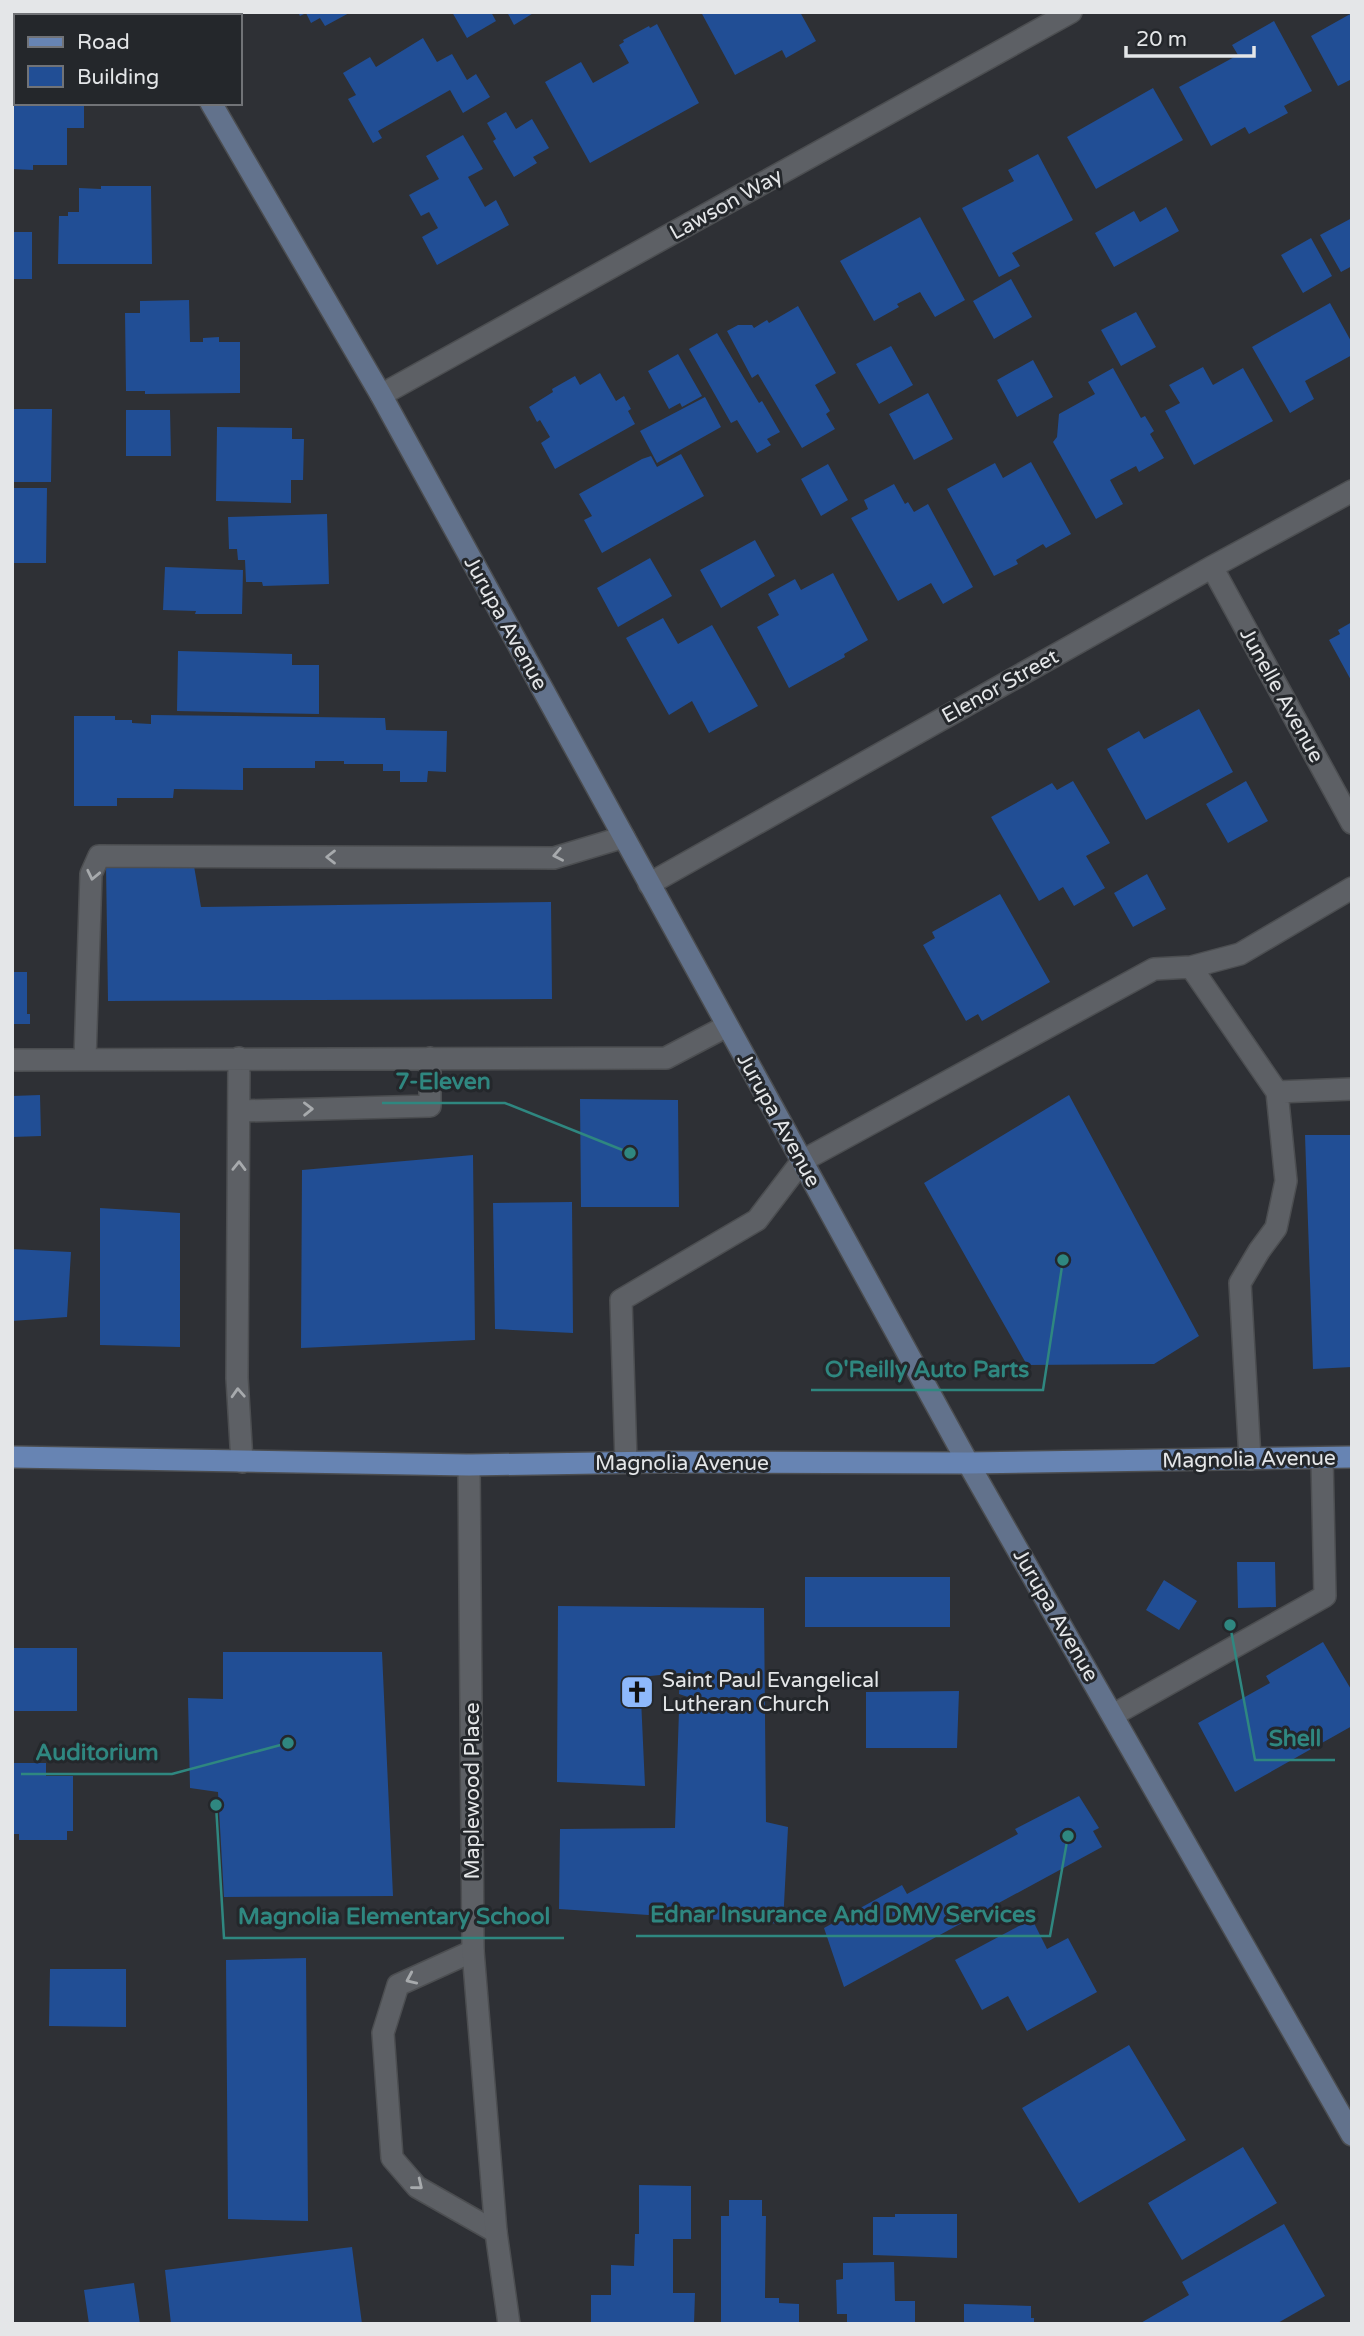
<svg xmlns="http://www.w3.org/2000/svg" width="1364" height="2336" viewBox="0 0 1364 2336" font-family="'Varela Round',sans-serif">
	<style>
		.building { fill: #214e95 }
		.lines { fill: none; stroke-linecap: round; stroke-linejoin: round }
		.lane-casing { stroke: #4c4e51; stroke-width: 24 }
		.street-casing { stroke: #4c4e51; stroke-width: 24 }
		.secondary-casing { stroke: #4c4e51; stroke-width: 24 }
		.primary-casing { stroke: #4c4e51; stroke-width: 24 }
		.lane { stroke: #5d6065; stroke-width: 21 }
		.street { stroke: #5d6065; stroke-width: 21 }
		.secondary { stroke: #62728c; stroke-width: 21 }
		.primary { stroke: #6784b3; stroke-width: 21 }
		.oneway { stroke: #a7aaad }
		.labels { text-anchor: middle; stroke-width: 6; stroke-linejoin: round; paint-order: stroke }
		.street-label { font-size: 21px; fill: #e4e6e8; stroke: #24272b }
		.poi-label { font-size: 21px; fill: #e4e6e8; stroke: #24272b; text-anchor: start }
		.leader { fill: none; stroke: #2f8780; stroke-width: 2.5 }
		.callout-dot { fill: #2f8780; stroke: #24272b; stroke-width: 2.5 }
		.callout-label { font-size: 23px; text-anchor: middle; font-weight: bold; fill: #2f8780; stroke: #24272b; stroke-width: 6; stroke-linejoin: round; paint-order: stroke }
	</style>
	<rect width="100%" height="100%" fill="#2e3035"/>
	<path class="building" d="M 12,12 L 32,12 L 32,16 L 16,16 L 16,45 L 12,45 Z
		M 298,12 L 351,12 L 325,26 L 320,18 L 311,23 L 306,13 L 300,16 Z
		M 452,12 L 491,12 L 496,21 L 467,38 Z
		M 507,12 L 535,12 L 514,25 Z
		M 701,12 L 800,12 L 816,41 L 786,58 L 782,50 L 735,75 Z
		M 1352,13 L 1352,79 L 1338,86 L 1311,36 Z
		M 1274,21 L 1312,91 L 1284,106 L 1288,113 L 1249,134 L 1245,127 L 1211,146 L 1179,87 L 1238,55 L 1232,45 Z
		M 657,24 L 699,103 L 590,163 L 545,82 L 581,62 L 593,83 L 629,63 L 619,45 L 624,42 L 623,40 L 649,26 L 650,28 Z
		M 423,38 L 437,62 L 452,54 L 467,80 L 476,74 L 490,97 L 463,113 L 450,90 L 378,131 L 382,138 L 373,143 L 348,99 L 356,95 L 343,73 L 370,57 L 376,67 Z
		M 1153,88 L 1183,140 L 1096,189 L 1067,137 Z
		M 12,90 L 16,90 L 16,103 L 84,103 L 84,128 L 67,128 L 67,165 L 33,165 L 33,170 L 12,169 Z
		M 506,112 L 516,129 L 532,119 L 549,148 L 533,157 L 537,163 L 514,177 L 493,141 L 496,139 L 487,123 Z
		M 463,135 L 483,169 L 468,177 L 485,207 L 496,200 L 509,225 L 437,265 L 422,237 L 438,228 L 429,212 L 421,216 L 409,195 L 439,179 L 426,156 Z
		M 1038,154 L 1073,220 L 1012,253 L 1020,266 L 999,277 L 962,208 L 1014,181 L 1008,170 Z
		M 101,186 L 151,186 L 152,264 L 58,264 L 59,216 L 68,216 L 68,212 L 79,212 L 79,188 L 101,189 Z
		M 1166,207 L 1179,231 L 1114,267 L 1095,233 L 1134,211 L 1140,222 Z
		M 920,217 L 965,300 L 935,317 L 920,292 L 897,304 L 899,307 L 874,321 L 840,261 Z
		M 1352,218 L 1352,266 L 1341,272 L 1320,235 Z
		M 12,232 L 32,232 L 32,279 L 12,279 Z
		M 1311,238 L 1332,276 L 1303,293 L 1281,255 Z
		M 1011,279 L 1032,317 L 994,339 L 973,301 Z
		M 189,300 L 190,342 L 203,342 L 203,338 L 219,337 L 219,342 L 240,342 L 240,393 L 145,394 L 145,391 L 126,391 L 125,313 L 140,313 L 140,301 Z
		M 1330,303 L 1352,343 L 1352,355 L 1305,381 L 1314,399 L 1290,413 L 1252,347 Z
		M 798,306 L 836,373 L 815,385 L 830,411 L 826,414 L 835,429 L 802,448 L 758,374 L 752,378 L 727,331 L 738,325 L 752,325 L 754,328 L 767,320 L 769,323 Z
		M 1136,312 L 1156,347 L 1121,366 L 1101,330 Z
		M 717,333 L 759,403 L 762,401 L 780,432 L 767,439 L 771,445 L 757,453 L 737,420 L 731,423 L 689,349 Z
		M 891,346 L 913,385 L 879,404 L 856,364 Z
		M 678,354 L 702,396 L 682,407 L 680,403 L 669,409 L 648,371 Z
		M 1033,360 L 1053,397 L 1017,417 L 997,380 Z
		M 1203,367 L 1213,385 L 1243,368 L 1273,421 L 1194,465 L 1165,411 L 1180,403 L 1169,385 Z
		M 1113,368 L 1141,418 L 1145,416 L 1154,431 L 1150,434 L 1164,458 L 1139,472 L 1136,466 L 1110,480 L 1123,504 L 1096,519 L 1053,442 L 1057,437 L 1059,414 L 1095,394 L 1088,382 Z
		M 600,373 L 616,401 L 624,396 L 631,409 L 628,411 L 635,424 L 555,469 L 541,443 L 550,437 L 540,420 L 537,422 L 529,407 L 553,392 L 552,389 L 575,376 L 580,385 Z
		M 928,393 L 953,439 L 914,460 L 889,414 Z
		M 705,397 L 721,427 L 657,463 L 640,431 Z
		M 12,409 L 52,409 L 51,482 L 12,482 Z
		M 126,410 L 170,410 L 171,456 L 126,456 Z
		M 217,427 L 292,428 L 292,439 L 304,439 L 303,480 L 291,480 L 291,503 L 216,501 Z
		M 681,454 L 704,496 L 602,553 L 584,520 L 592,516 L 579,494 L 642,459 L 651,456 L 657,467 Z
		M 1031,462 L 1071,534 L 1046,548 L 1043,544 L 1016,560 L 1018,564 L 994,576 L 947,489 L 995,463 L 1003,478 Z
		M 828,464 L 848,500 L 821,516 L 801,479 Z
		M 894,484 L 905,504 L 908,502 L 914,512 L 928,504 L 973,587 L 943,604 L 931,583 L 898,601 L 851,518 L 868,509 L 864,500 Z
		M 12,488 L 47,488 L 46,563 L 12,563 Z
		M 327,514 L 329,584 L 263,586 L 262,582 L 246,582 L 245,560 L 238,560 L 237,549 L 229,549 L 228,517 Z
		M 755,540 L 775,576 L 721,608 L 700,570 Z
		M 650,558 L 672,596 L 618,627 L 597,588 Z
		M 165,567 L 243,570 L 242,614 L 195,614 L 196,611 L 163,610 Z
		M 833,573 L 868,640 L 844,654 L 845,657 L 789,688 L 757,627 L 779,615 L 768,594 L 795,579 L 801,590 Z
		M 663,618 L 678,644 L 712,625 L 758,706 L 709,733 L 692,701 L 669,715 L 626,638 Z
		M 1352,622 L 1352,682 L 1329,640 L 1340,634 L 1338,630 Z
		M 178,651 L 292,654 L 292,665 L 319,665 L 319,714 L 177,711 Z
		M 1199,709 L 1233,772 L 1146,820 L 1107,749 L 1139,731 L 1144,739 Z
		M 151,715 L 385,718 L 386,730 L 447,731 L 446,772 L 428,771 L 427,782 L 400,782 L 400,771 L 383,771 L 383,764 L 344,764 L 344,761 L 315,761 L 315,768 L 243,768 L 243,790 L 174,789 L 173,798 L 117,798 L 117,806 L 74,806 L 74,716 L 115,716 L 115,720 L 132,720 L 132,723 L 151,724 Z
		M 1073,781 L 1110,843 L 1086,856 L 1105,888 L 1074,906 L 1063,887 L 1039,901 L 991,817 L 1052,783 L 1057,790 Z
		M 1246,781 L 1268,821 L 1228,843 L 1206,804 Z
		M 106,865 L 194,866 L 201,907 L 551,902 L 552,999 L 108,1001 Z
		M 1147,874 L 1166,909 L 1133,927 L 1114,893 Z
		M 1000,894 L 1050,982 L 982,1021 L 978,1014 L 966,1021 L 923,945 L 935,938 L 932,932 Z
		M 12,972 L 27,972 L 27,1014 L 30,1014 L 30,1024 L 12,1024 Z
		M 40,1095 L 41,1136 L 12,1137 L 12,1096 Z
		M 1069,1095 L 1199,1336 L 1154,1364 L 1027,1365 L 924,1183 Z
		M 580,1099 L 678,1100 L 679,1207 L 581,1207 Z
		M 1305,1135 L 1352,1135 L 1352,1367 L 1313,1369 Z
		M 473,1155 L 475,1340 L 301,1348 L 302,1170 Z
		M 572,1202 L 573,1333 L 495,1329 L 493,1203 Z
		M 100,1208 L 180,1213 L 180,1347 L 100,1345 Z
		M 12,1249 L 71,1252 L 67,1317 L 12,1321 Z
		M 1237,1562 L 1275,1562 L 1276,1607 L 1238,1608 Z
		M 805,1577 L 950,1577 L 950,1627 L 805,1627 Z
		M 1164,1580 L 1197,1601 L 1179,1630 L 1146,1610 Z
		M 558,1606 L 764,1608 L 766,1822 L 788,1827 L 783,1924 L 559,1909 L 560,1829 L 675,1828 L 679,1711 L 706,1703 L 679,1694 L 680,1673 L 640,1677 L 645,1786 L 557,1782 Z
		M 1323,1642 L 1352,1691 L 1352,1726 L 1235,1792 L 1198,1723 L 1270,1683 L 1266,1676 Z
		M 12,1648 L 77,1648 L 77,1711 L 12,1711 Z
		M 223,1652 L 382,1652 L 393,1896 L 224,1897 L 218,1792 L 190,1788 L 188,1698 L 223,1699 Z
		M 959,1691 L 957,1748 L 866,1748 L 866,1692 Z
		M 12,1763 L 46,1763 L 46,1776 L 73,1776 L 73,1831 L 67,1831 L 67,1840 L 19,1840 L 19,1834 L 12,1834 Z
		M 1079,1796 L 1099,1828 L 1093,1831 L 1102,1847 L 844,1987 L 824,1928 L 902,1885 L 907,1894 L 1018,1834 L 1015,1829 Z
		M 1032,1919 L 1047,1949 L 1068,1938 L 1097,1992 L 1027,2031 L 1008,1996 L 982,2010 L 955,1960 Z
		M 306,1958 L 308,2221 L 228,2219 L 226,1960 Z
		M 50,1969 L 126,1969 L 126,2027 L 49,2026 Z
		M 1129,2045 L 1186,2140 L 1079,2203 L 1022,2108 Z
		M 1243,2147 L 1277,2203 L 1182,2260 L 1148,2203 Z
		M 639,2185 L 691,2186 L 691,2239 L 673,2239 L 673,2293 L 695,2293 L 694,2324 L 591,2324 L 591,2295 L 611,2295 L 611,2265 L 634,2266 L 635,2234 L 639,2234 Z
		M 729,2200 L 762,2200 L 762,2216 L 766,2216 L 765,2298 L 779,2298 L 779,2303 L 799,2304 L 799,2324 L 721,2324 L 721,2216 L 729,2216 Z
		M 895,2214 L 957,2214 L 957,2258 L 873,2255 L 873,2217 L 895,2217 Z
		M 1284,2224 L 1325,2296 L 1276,2324 L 1139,2324 L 1189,2295 L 1182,2282 Z
		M 352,2247 L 362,2324 L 171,2324 L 165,2270 Z
		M 894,2262 L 895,2301 L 915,2301 L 915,2324 L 847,2324 L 847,2314 L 837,2314 L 836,2280 L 843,2279 L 843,2263 Z
		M 134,2283 L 140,2324 L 89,2324 L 84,2290 Z
		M 964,2304 L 1031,2306 L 1031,2318 L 1034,2318 L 1034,2324 L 964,2324 Z"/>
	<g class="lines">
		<g class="lane-casing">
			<path id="lane" d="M 1191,967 L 1277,1092 L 1352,1089
				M 239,1058 L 237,1378 L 242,1462
				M 85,1059 L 91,874 L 99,856 L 554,858 L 624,837
				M 12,1060 L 666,1058 L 727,1026
				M 240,1111 L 430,1106 L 430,1058
				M 1250,1459 L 1240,1283 L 1259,1251 L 1276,1228 L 1286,1181 L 1277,1092
				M 626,1462 L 621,1300 L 757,1220 L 802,1161 L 1154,969 L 1191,967 L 1240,954 L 1352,888
				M 1113,1715 L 1325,1596 L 1322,1458
				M 473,1951 L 398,1985 L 383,2033 L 392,2158 L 417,2187 L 496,2232"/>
		</g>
		<g class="street-casing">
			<path id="street" d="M 381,395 L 1071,12
				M 1212,567 L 1352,823
				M 649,884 L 1212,567 L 1352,491
				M 469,1465 L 473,1951 L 496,2232 L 509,2324"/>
		</g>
		<g class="secondary-casing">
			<path id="secondary" d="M 158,12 L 160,16
				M 211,103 L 381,395 L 968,1463 L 1352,2135"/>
		</g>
		<g class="primary-casing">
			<path id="primary" d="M 12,1457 L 469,1465 L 658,1462 L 968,1463 L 1352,1457"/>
		</g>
		<use href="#lane" class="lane"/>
		<use href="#street" class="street"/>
		<use href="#secondary" class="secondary"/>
		<use href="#primary" class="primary"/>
	</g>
	<defs><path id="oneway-chevron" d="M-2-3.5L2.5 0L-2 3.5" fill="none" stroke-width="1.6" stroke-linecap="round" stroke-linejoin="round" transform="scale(1.75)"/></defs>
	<g class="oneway">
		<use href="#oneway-chevron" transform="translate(558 855) rotate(169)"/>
		<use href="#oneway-chevron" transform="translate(331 857) rotate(-180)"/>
		<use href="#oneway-chevron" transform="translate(93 875) rotate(102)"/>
		<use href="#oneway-chevron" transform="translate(308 1109) rotate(-1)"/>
		<use href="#oneway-chevron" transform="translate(239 1166) rotate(-89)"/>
		<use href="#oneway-chevron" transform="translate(238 1393) rotate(-93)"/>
		<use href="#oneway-chevron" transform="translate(411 1979) rotate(156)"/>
		<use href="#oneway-chevron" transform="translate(418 2185) rotate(39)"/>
	</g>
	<defs>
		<g id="church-square" transform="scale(1.75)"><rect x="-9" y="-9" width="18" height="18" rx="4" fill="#8eb9fc" stroke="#24272b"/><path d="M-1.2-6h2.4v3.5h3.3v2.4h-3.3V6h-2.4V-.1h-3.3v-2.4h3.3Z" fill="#111"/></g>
	</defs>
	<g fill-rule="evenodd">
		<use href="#church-square" x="637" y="1692"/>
	</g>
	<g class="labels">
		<g class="street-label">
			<text transform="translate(726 204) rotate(-29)" y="7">Lawson Way</text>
			<text transform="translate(506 623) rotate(61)" y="7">Jurupa Avenue</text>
			<text transform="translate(1000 686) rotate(-29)" y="7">Elenor Street</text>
			<text transform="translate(1282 695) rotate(61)" y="7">Junelle Avenue</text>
			<text transform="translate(779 1120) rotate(61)" y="7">Jurupa Avenue</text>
			<text transform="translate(1249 1459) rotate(-1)" y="7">Magnolia Avenue</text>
			<text x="682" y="1470">Magnolia Avenue</text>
			<text transform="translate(1056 1615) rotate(60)" y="7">Jurupa Avenue</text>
			<text transform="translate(472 1791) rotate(-90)" y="7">Maplewood Place</text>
		</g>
		<g class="poi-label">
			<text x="662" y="1687">Saint Paul Evangelical<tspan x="662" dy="24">Lutheran Church</tspan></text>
		</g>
	</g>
	<path class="leader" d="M630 1153L505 1103H382M1063 1260L1043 1390H811M1230 1625L1255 1760H1335M288 1743L172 1774H21M1068 1836L1050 1936H636M216 1805L224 1938H564"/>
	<g class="callout-dot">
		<circle cx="630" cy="1153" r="7"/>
		<circle cx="1063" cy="1260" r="7"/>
		<circle cx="1230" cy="1625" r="7"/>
		<circle cx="288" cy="1743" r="7"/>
		<circle cx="1068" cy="1836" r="7"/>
		<circle cx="216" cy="1805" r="7"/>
	</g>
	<g class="callout-label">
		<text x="443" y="1089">7-Eleven</text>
		<text x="927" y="1377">O'Reilly Auto Parts</text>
		<text x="1295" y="1746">Shell</text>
		<text x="97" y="1760">Auditorium</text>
		<text x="843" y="1922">Ednar Insurance And DMV Services</text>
		<text x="394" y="1924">Magnolia Elementary School</text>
	</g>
	<rect width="1364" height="2336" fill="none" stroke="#e4e6e8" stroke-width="28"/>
	<rect x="14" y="14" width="228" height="91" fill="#24272b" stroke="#717377" stroke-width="2"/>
	<rect x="28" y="37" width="35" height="10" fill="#6784b3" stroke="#717377" stroke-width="2"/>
	<text x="77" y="49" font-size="21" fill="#e4e6e8">Road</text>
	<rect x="28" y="66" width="35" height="21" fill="#214e95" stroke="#717377" stroke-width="2"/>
	<text x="77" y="84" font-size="21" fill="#e4e6e8">Building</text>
	<path d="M1126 46v10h128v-10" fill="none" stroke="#e4e6e8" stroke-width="3.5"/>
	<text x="1136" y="46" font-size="21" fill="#e4e6e8" stroke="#24272b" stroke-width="5" paint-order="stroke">20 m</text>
</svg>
